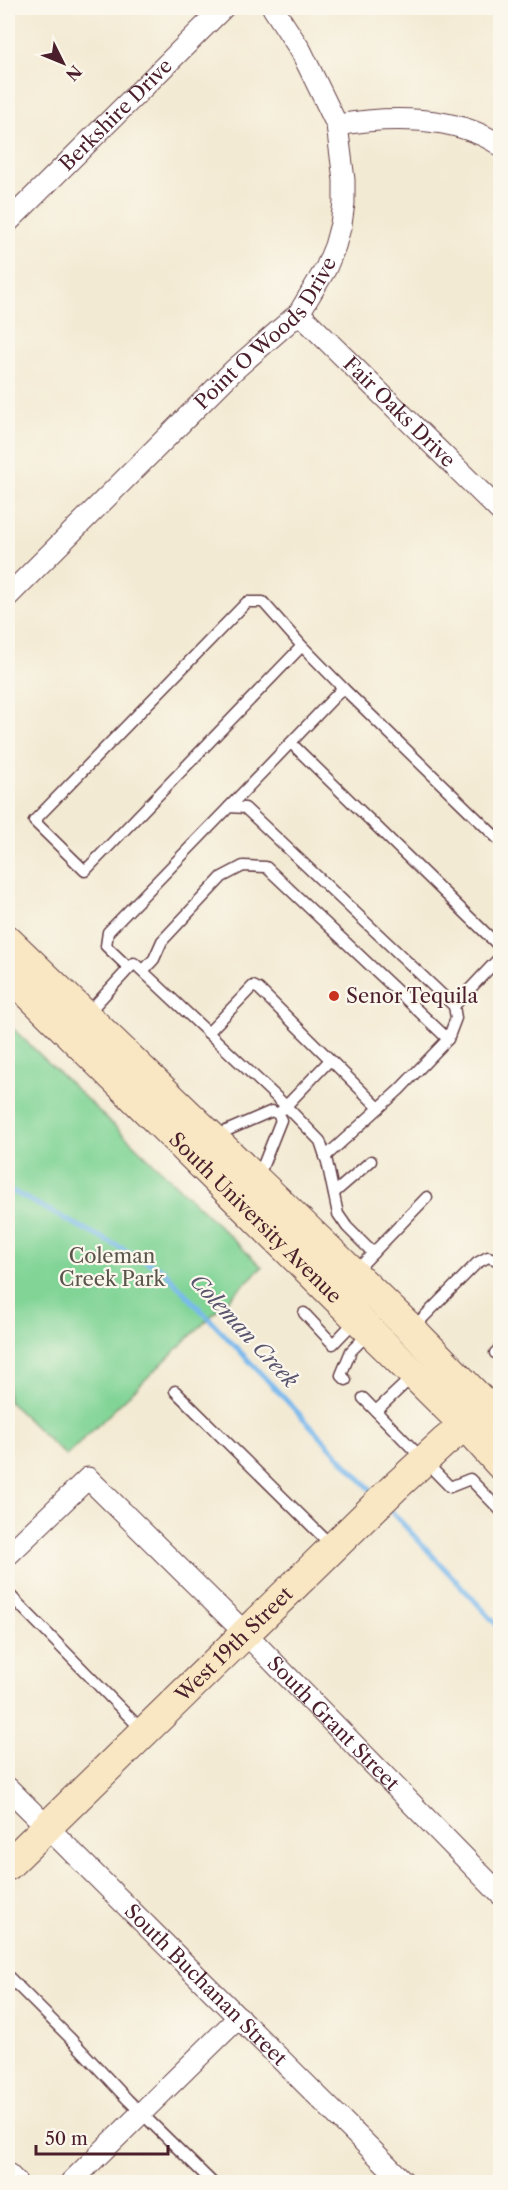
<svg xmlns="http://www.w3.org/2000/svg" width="508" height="2190" font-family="'Libre Caslon Text',serif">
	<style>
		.park { fill: #81d496; stroke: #667a60; stroke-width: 1.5 }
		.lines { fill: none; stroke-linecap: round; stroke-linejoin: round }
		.stream { stroke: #79b9ed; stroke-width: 5 }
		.lane-casing { stroke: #633d44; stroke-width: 13 }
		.street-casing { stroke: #633d44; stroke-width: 23 }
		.secondary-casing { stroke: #633d44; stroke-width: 32 }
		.lane { stroke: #fff; stroke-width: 10 }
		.street { stroke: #fff; stroke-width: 21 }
		.secondary { stroke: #f9e7c3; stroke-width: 30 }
		.poi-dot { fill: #c8321e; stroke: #fbf7ec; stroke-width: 2 }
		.labels { text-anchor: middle; stroke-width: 4.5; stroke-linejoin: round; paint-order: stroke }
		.street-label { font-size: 20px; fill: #4a1f2b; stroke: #fbf7ec }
		.poi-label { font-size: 20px; fill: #4a1f2b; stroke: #fbf7ec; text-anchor: start }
		.park-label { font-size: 20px; fill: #5a554b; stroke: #fbf7ec }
		.water-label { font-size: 21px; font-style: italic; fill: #5a556f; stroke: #fbf7ec }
	</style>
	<rect width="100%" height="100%" fill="#fbf7ec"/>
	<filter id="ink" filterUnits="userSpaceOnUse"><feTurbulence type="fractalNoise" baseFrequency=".0167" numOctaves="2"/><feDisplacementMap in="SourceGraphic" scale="12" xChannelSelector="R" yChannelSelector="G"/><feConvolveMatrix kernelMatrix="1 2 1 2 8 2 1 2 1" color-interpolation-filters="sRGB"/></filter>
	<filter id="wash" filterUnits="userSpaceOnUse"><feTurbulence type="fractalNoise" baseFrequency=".008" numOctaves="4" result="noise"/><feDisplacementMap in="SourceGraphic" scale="24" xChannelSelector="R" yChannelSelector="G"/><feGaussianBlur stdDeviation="1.35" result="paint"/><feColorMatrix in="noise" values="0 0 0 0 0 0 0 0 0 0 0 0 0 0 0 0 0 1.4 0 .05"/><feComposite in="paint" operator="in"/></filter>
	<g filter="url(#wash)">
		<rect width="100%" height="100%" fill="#f3ead3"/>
		<polygon class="park" points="8,1024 262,1267 66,1456 8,1401"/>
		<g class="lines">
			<g class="stream">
				<polyline points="8,1189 163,1270 372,1491"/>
				<polyline points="390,1510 500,1628"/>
			</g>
		</g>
	</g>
	<g filter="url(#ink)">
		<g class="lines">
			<defs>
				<g id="lane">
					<polyline points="302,646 263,602 247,602 34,821 85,871 302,646 343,688"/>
					<polyline points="291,743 500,947"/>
					<polyline points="229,807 343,688 500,841"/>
					<polyline points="129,968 106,946 108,932 229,807 245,808 454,1006 456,1018 448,1039 399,1090 325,1157"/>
					<polyline points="143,971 154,959 162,941 222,877 243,866 266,867 448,1039"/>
					<polyline points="454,1006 500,957"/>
					<polyline points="86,1015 134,963 286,1106 278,1114"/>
					<polyline points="208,1033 253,986 259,989 379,1108"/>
					<polyline points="330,1060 286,1106 320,1141 327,1162 338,1214 347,1227 373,1253 354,1273"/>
					<polyline points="217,1138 226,1131 272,1111 278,1114 281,1120 258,1178"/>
					<polyline points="334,1193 371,1161"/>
					<polyline points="373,1253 427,1197"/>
					<polyline points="304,1313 333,1344 357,1319"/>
					<polyline points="412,1329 477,1263 488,1257 500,1261"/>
					<polyline points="495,1353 500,1348"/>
					<polyline points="346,1380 341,1375 351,1351 370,1332"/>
					<polyline points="175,1391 333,1547"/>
					<polyline points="363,1398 450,1487 470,1479 500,1510"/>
					<polyline points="376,1411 413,1376"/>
					<polyline points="8,1593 142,1730"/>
					<polyline points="8,1976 69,2037 128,2100 212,2182"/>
				</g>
				<g id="street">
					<path d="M337,125C389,116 455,115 500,145"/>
					<path id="s1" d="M8,222L223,8"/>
					<path id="s2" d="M299,313L500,511"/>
					<path id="s3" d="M8,596L234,370L299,313L326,268L335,246L341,224L344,203V180L337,125L301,51L273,8"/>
					<path id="s4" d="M8,1555L88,1478L246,1634L500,1894"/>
					<path id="s5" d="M8,1788L404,2182"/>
					<polyline points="8,2174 16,2182"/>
					<polyline points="71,2182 239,2017"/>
				</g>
				<g id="secondary">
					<polyline points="8,941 412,1330 500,1420"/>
					<path id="s6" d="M8,973L464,1424L500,1464"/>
					<path id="s7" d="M8,1865L394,1488L444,1442L480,1413"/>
				</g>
			</defs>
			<use href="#lane" class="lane-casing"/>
			<use href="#street" class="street-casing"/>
			<use href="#secondary" class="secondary-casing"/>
			<use href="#lane" class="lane"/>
			<use href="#street" class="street"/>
			<use href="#secondary" class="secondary"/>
		</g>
	</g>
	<circle class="poi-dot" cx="334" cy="996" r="6"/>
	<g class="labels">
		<g class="street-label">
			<text dy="7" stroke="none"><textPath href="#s1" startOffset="152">Berkshire Drive</textPath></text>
			<text dy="7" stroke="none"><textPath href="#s3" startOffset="369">Point O Woods Drive</textPath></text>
			<text dy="7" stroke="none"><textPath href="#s2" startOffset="141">Fair Oaks Drive</textPath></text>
			<text dy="7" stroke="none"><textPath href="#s6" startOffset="348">South University Avenue</textPath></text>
			<text dy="7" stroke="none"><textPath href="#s7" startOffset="316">West 19th Street</textPath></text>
			<text dy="7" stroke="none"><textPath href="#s4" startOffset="458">South Grant Street</textPath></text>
			<text dy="7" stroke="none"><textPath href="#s5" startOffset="279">South Buchanan Street</textPath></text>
		</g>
		<g class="poi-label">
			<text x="346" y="1003">Senor Tequila</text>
		</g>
		<g class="park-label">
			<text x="112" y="1263">Coleman<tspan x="112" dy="23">Creek Park</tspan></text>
		</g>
		<g class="water-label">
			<text transform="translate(244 1331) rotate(47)" y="7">Coleman Creek</text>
		</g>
	</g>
	<rect width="508" height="2190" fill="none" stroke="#fbf7ec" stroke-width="30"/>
	<g transform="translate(63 63) rotate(133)" stroke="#fbf7ec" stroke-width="4.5" paint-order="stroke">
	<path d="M0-4.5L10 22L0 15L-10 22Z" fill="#4a1f2b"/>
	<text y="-9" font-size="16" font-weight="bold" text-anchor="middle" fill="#4a1f2b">N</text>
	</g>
	<path d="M36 2145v9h132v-9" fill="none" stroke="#4a1f2b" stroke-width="3"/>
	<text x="45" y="2145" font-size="18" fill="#4a1f2b" stroke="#fbf7ec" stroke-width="4.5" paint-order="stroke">50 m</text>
</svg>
